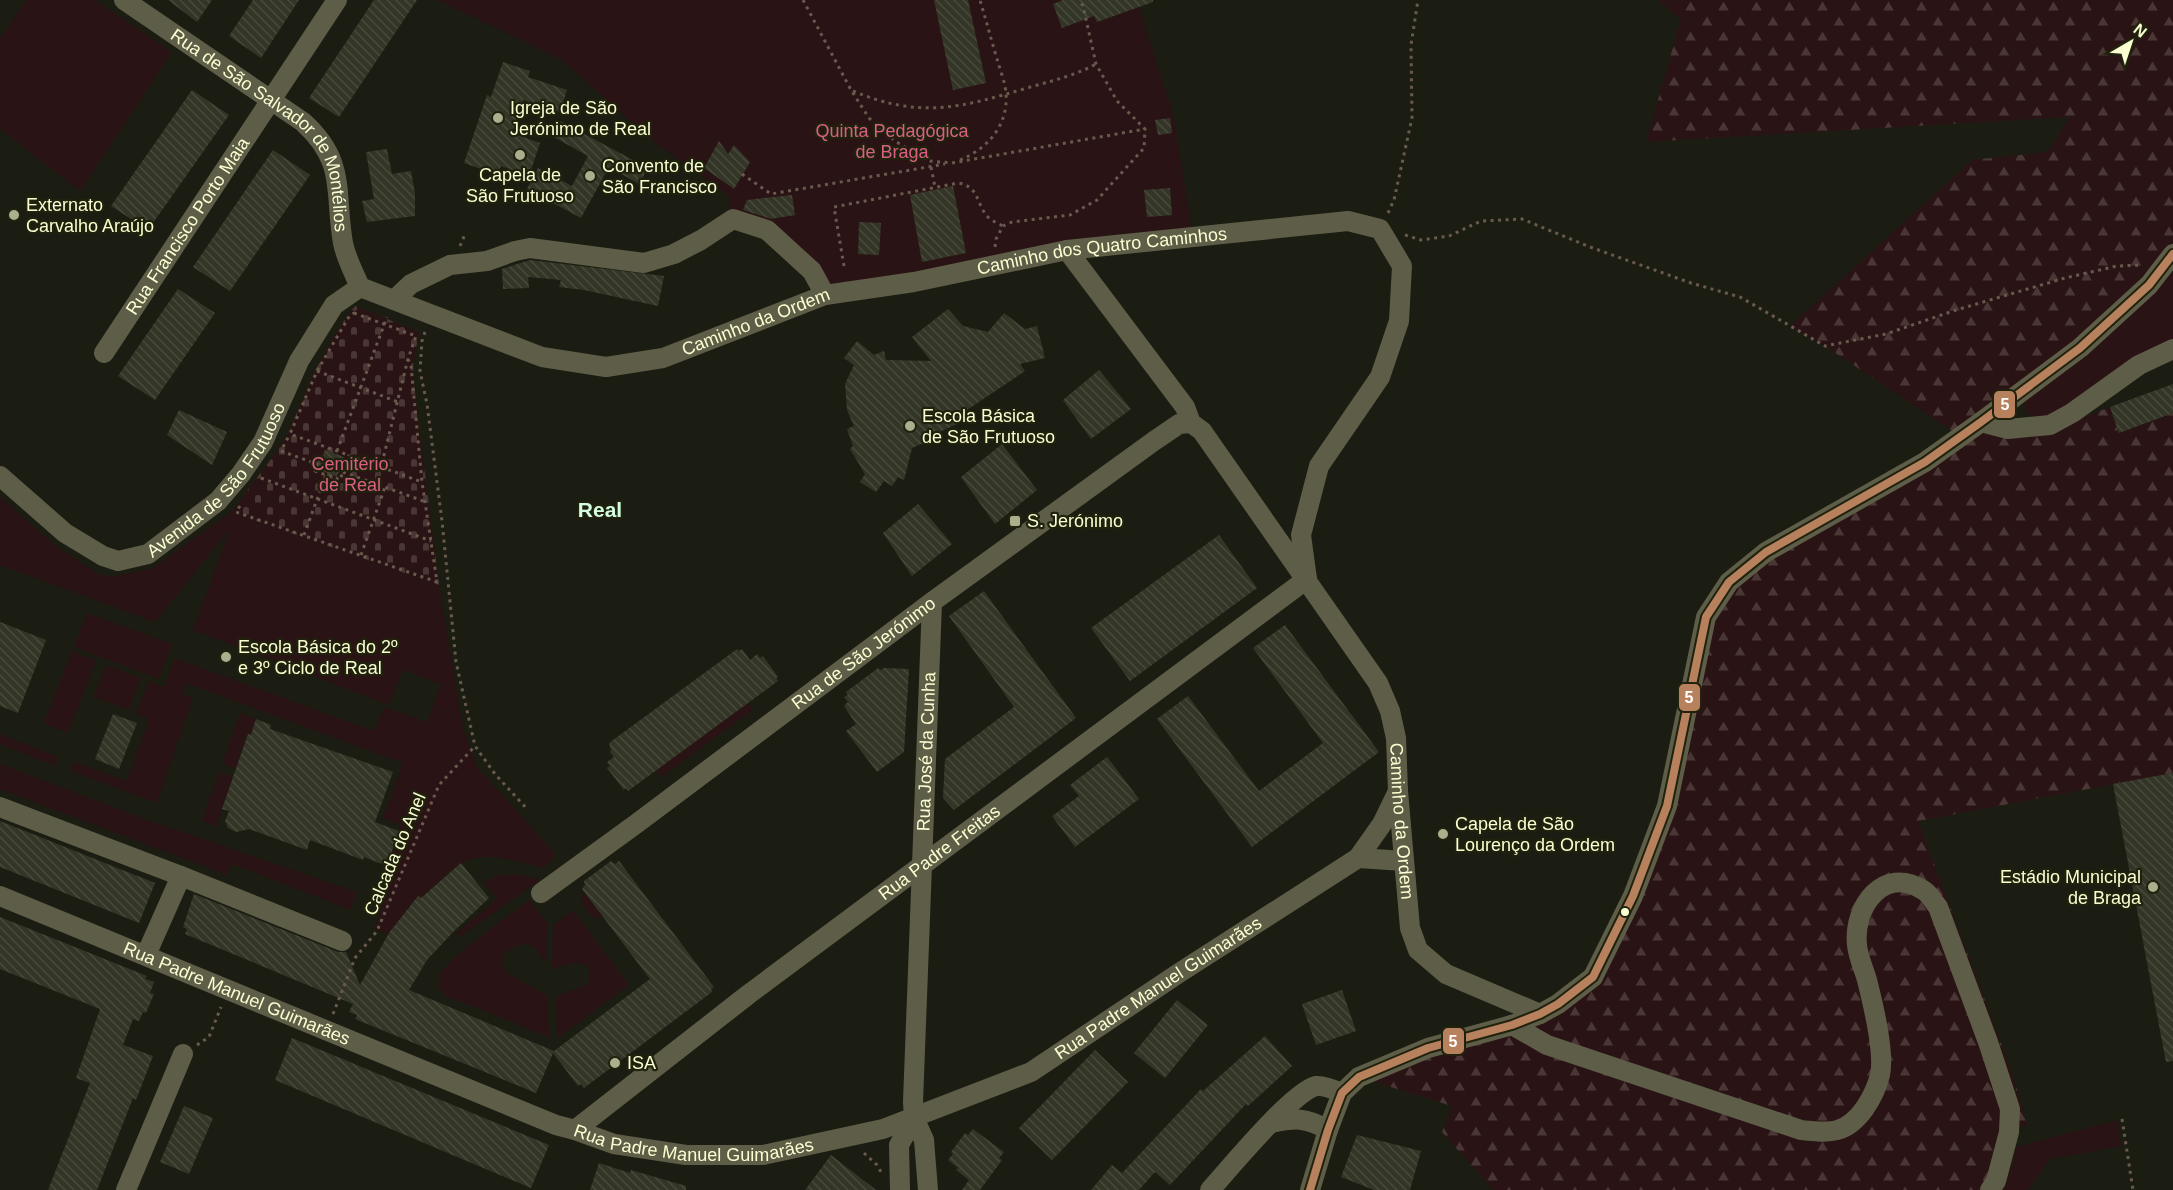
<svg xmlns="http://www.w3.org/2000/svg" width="2173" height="1190" font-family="Arial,sans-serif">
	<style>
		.green { fill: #2a1314 }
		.forest { fill: url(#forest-firs) }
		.cemetery { fill: url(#cemetery-stones) }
		.building { fill: url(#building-back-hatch) }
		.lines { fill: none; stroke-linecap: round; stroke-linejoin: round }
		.path { stroke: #695a4e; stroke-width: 3; stroke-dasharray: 3 4.5; stroke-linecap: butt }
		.minor { stroke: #5e5e48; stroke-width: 20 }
		.bus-1-casing { stroke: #20220e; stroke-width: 12 }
		.bus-1 { stroke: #b6815c; stroke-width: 8 }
		.poi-dot { fill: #acaf8e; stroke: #20220e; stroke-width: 2 }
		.bus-dot { fill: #fafed1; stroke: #20220e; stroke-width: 2 }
		.labels { text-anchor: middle; stroke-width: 4.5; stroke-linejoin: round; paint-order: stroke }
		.poi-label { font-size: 18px; fill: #fafed1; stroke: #20220e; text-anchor: start }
		.park-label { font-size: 18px; fill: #db5f84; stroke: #20220e }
		.street-label { font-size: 18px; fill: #fafed1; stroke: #20220e }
		.quarter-label { font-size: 21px; font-weight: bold; fill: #d3fee1; stroke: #20220e }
		.line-badge { stroke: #20220e; stroke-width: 2 }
		.badge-label { font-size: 16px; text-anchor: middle; font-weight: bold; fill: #fff }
	</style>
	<defs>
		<pattern id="forest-firs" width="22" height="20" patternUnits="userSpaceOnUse" patternTransform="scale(1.5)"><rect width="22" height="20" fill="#2a1314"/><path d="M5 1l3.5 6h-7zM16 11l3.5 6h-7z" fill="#4a3635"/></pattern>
		<pattern id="cemetery-stones" width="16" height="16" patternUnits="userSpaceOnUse" patternTransform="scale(1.5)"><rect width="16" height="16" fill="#2a1314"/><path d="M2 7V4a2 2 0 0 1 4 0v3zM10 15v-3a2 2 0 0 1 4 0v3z" fill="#4a3635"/></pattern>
		<pattern id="building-back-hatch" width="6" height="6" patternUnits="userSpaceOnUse" patternTransform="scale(1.5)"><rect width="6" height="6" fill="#333627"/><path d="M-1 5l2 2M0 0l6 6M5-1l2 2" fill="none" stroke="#474a3b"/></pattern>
	</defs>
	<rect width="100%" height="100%" fill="#1c1d12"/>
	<g class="green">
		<polygon points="26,0 95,0 172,52 80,191 0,129 0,38"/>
		<polygon points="438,0 1137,0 1174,118 1193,237 825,295 812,271 730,214 729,196 654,142 562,60"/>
		<polygon points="2173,273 2173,349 2048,418 2036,418 2027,414 2024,405 2025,399 2120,326 2158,285"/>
		<path d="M0,497L56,546L96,573L110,577L153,568L231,512L439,585L463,728L477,767L556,855L543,868C518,862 484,849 460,864C446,873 433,887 421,898L418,896L388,934L374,929L395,869L387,866L401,825L383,818L403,763L186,683L183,694L193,698L157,803L71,771L74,762L127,781L149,719L136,713L149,681L164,687L174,658L374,731L384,707L427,722L441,684L403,670L389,705L193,630L230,529L155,622L0,565Z"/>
		<polygon points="87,613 172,644 159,679 74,647"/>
		<polygon points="72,651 96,661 68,733 44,723"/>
		<polygon points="106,665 141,678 129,710 94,697"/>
		<polygon points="748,702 753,710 661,777 656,770"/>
		<polygon points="240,713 256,719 251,735 247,734 236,769 222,764"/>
		<polygon points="0,734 58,757 55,766 0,744"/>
		<polygon points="0,764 150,821 357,892 351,910 232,864 227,875 0,789"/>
		<polygon points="219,772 233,777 216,827 202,821"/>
		<polygon points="498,875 521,875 540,880 460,937 456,933 497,899 484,882"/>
		<path d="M585,893L602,916L597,919C590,917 583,906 581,898Z"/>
		<path d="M529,900L547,923L546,964C532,942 527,937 504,954L502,966L509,974L548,996L549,1037L444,995C440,989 437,984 439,977C443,961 513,913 529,900Z"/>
		<path d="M573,910L629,985L557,1039L556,997L588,984L590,977L589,968C577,959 565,965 552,970L553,925Z"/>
		<polygon points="2118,1120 2121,1146 2050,1159 2028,1190 2002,1190 2013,1163 2016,1147"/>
	</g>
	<polygon class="forest" points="1657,0 2173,0 2173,254 1982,421 2075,421 2110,407 2119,433 2173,413 2173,773 1918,821 2013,1075 2027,1125 2009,1132 1990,1190 1493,1190 1442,1132 1452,1106 1359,1077 1512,1025 1593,977 1633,896 1696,662 1729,582 1960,436 1825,346 1790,326 1972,160 2047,152 2070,117 1646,142 1681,19"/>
	<polygon class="cemetery" points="355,306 419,332 413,365 414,384 439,585 231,512 278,450 288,433 316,369 338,329"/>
	<g class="building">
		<polygon points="168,0 212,0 197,22"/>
		<polygon points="253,0 299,0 261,58 229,36"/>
		<polygon points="374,0 417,0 339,117 309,98"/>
		<polygon points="934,0 968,0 986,83 953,90"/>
		<polygon points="1063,0 1153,0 1153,2 1097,22 1094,16 1062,28 1053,4"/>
		<polygon points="503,62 530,71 528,77 567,90 560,112 523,100 512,133 540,143 529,176 501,166 498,175 464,163 487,95 491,97"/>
		<polygon points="192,90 229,115 148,230 111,206"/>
		<polygon points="1170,118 1172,133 1158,135 1155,120"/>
		<polygon points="560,121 648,168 639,184 609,167 581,218 527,189 538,168 572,186 588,156 552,136"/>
		<polygon points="719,141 728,154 734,145 750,162 734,189 704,168"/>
		<polygon points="387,149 392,174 411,171 415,193 415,216 367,222 362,201 374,199 366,152"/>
		<polygon points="273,150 310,175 230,291 193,267"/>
		<polygon points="953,186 966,253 922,262 910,195"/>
		<polygon points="1170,188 1172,215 1147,217 1144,190"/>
		<polygon points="792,195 795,215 771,219 743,210 747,200"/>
		<polygon points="859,222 881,223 879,255 858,254"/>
		<polygon points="530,260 664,276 658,306 584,290 559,287 561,280 528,277 529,288 503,289 502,269"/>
		<polygon points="178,289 215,313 155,400 118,376"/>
		<polygon points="948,309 963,326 988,332 1004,313 1025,329 1037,326 1045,358 1020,364 1025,371 958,416 961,422 929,437 930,440 912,448 904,480 898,477 892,486 884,481 876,492 860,482 865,474 850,449 853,446 847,429 854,426 847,410 845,384 854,365 844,358 857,341 874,355 884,351 886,360 931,361 912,337"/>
		<polygon points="1099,370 1131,409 1091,439 1063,400"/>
		<polygon points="2173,384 2173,413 2119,433 2110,407"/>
		<polygon points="179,410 227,432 212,465 167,435"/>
		<polygon points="1002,444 1037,490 995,524 961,477"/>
		<polygon points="325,450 344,457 337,477 317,469"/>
		<polygon points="918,504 952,544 912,576 883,533"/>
		<polygon points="1219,535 1257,588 1130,681 1091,628"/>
		<polygon points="984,591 1076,718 954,810 943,798 945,759 1014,707 949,616"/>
		<polygon points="0,622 46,640 18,713 0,706"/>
		<polygon points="1285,625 1379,752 1252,847 1157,719 1188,696 1259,791 1323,743 1253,648"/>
		<polygon points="737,649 739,651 742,649 750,660 757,654 760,658 763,656 778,677 776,678 778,681 628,791 626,788 624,790 607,768 610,766 607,762 614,757 610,752 611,750 609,743"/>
		<polygon points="878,668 881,670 884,668 909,669 904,752 877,772 846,731 856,724 844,706 848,702 844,697 848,695 846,692"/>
		<polygon points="113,714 137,723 119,769 95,759"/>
		<polygon points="256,719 271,725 270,729 393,772 375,822 399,831 387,866 364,857 363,860 310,840 307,850 249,829 236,832 228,828 225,821 229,811 222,809 248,734 251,735"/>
		<polygon points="1107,757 1139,799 1075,847 1052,816 1079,796 1070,785"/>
		<polygon points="2173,773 2173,1061 2166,1062 2113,784"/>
		<polygon points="0,821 155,883 139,923 0,867"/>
		<polygon points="611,861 615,864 619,861 714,987 711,989 712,992 584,1088 581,1084 578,1086 553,1053 536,1093 355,1019 357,1015 349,1012 353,1004 185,934 187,929 183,927 194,894 338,952 346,952 360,985 389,933 418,896 421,898 461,863 489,898 453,932 427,960 409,990 554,1051 650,979 582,889 585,885 584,881"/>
		<polygon points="0,917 147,976 145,979 154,982 150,993 154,994 146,1013 143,1012 139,1021 133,1019 123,1045 153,1056 136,1100 133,1098 97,1190 48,1190 90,1083 76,1078 100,1009 0,969"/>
		<polygon points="1342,990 1356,1031 1316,1045 1302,1004"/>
		<polygon points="1177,1000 1208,1025 1165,1078 1134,1053"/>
		<polygon points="1265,1036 1292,1066 1248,1106 1246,1104 1170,1185 1155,1172 1139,1190 1091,1190 1112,1165 1122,1173 1201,1089 1203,1091"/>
		<polygon points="292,1038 549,1145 531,1188 275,1080"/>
		<polygon points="1095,1050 1128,1082 1052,1160 1019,1128"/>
		<polygon points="184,1106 213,1118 189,1174 160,1162"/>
		<polygon points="973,1129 1004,1152 999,1158 1002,1160 980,1190 962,1190 969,1180 956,1170 958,1168 948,1160 953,1154 951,1152 965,1133 968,1135"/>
		<polygon points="1357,1135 1421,1151 1410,1190 1374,1190 1341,1177"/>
		<polygon points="831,1155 876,1190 805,1190"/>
		<polygon points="599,1163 630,1173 631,1170 686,1186 686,1190 590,1190"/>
	</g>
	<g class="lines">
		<g class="path">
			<polyline points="803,0 851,90 869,118 895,141 919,156 930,161 952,163 1145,129 1117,101 1096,64 1083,6 1079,0"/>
			<path d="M853,91C920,119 960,108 1027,88C1051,81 1074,76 1096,64"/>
			<path d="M960,160C987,149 1008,126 1006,95C1006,84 1000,70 997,59C991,39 986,20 980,0"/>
			<polyline points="931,167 935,187"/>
			<polyline points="742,174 771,194 945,164"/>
			<polyline points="1388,213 1394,200 1412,118 1411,45 1418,0"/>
			<polyline points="1405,235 1421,240 1449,236 1481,221 1522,219 1590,247 1691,283 1740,297 1825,346 1886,334 1956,310 2065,278 2117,266 2142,265"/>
			<polyline points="460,246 465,234"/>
			<polyline points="995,247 996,239 1003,226 1012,222 1070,215 1097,200 1144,148 1145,129"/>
			<path d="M844,266L834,207L958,183C978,186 976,201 986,215C990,220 997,223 1003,226"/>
			<polygon points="354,313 416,336 408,359 381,467 290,434 317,371 350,315"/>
			<polyline points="425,332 422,341 420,371 427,404 442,521 456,662 475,746 495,774 528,810"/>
			<polyline points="317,371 398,402"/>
			<polyline points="283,447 290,434"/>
			<polyline points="281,451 317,464 315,471 340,480 349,455"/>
			<polyline points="337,451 387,317"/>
			<polyline points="381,467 422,482"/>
			<polyline points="343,472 426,502"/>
			<polyline points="261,478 431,541"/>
			<polyline points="240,506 236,512 437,582 422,482 411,366 408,359"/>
			<polyline points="304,535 326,475"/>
			<polyline points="361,555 385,487"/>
			<polyline points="333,1014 355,958 377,931 439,785 475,746"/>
			<polyline points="197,1045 209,1037 221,1007"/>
			<polyline points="2122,1119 2133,1190"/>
			<polyline points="864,1153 877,1165 881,1172"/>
		</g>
		<g class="minor">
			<path id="s1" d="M124,0L303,122C347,162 334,191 343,243C346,258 354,273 360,287"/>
			<path id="s2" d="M1067,250L1185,407L1191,423L1202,431L1378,683L1390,711L1396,738L1398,791L1410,928L1418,950L1446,974L1540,1014"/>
			<path id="s3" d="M360,287L542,357L606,367L663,358L825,295L914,282L1067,250L1348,221L1380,229L1402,266L1399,321L1380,377L1319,466L1301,535L1307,579"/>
			<polyline points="394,300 411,284 450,265 487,261 515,251 530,248 644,263 674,254 701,240 733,219 767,230 812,271 825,295"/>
			<path id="s4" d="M104,353L337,0"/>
			<polyline points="1981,422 2008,429 2050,425 2072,413 2139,365 2173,349"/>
			<path id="s5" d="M0,476L65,533L103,556L118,561L148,554L218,501L241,474L263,442L299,361L334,305L360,287"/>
			<polyline points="0,807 181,876"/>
			<polyline points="1358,858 1382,824 1398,791"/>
			<path id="s6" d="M541,893L636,824L932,602L1154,441L1179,424L1191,423"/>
			<path id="s7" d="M0,896L556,1125L575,1130L614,1144L686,1155H763L883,1129L1031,1072L1179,973L1358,858L1404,861"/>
			<polyline points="146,955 181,876 342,941"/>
			<path d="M1512,1025L1547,1045L1801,1130C1830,1133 1846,1135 1865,1108C1871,1099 1877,1087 1880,1075C1885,1052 1873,1004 1867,980C1864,969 1858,957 1857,945C1853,907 1883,865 1923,890C1929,893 1933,901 1938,907L1988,1042L2010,1109L2009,1132L1996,1181L1990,1190"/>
			<path d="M1271,1123C1295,1118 1306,1117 1328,1130"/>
			<path id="s8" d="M575,1130L749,994L1307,579"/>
			<polyline points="126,1190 183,1054"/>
			<polyline points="900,1190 899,1145 914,1118"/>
			<path id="s9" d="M928,1190L924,1140L914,1118L913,1102L932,602"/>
			<path d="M1210,1190C1230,1168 1292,1092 1316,1086C1323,1085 1335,1090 1342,1093"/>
			<polyline points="1310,1190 1328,1130 1342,1093 1359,1077 1428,1048 1512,1025 1540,1014 1558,1004 1593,977 1633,896 1667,806 1706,617 1729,582 1766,552 1925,462 1981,422 2080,348 2149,285 2173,254"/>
		</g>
		<defs>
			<polyline id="bus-1" points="1310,1190 1328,1130 1342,1093 1359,1077 1428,1048 1512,1025 1540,1014 1558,1004 1593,977 1633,896 1667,806 1706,617 1729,582 1766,552 1925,462 1981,422 2080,348 2149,285 2173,254"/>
		</defs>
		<use href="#bus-1" class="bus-1-casing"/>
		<use href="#bus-1" class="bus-1"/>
	</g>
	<g class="poi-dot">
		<circle cx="498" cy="118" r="6"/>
		<circle cx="520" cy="155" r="6"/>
		<circle cx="590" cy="176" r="6"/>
		<circle cx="14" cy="215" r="6"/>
		<circle cx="910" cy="426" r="6"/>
		<rect x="1009" y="515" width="12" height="12" rx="3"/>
		<circle cx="226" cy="657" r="6"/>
		<circle cx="1443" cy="834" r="6"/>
		<circle cx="2153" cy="887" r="6"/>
		<circle cx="615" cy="1063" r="6"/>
	</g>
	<circle class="bus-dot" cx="1625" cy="912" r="5"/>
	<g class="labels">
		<g class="poi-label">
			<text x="510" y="114">Igreja de São<tspan x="510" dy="21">Jerónimo de Real</tspan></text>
			<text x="602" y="172">Convento de<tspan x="602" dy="21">São Francisco</tspan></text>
			<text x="520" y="181" text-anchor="middle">Capela de<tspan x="520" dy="21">São Frutuoso</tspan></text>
			<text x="26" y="211">Externato<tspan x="26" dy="21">Carvalho Araújo</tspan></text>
			<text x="922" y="422">Escola Básica<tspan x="922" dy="21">de São Frutuoso</tspan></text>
			<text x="1027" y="527">S. Jerónimo</text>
			<text x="238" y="653">Escola Básica do 2º<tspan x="238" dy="21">e 3º Ciclo de Real</tspan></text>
			<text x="1455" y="830">Capela de São<tspan x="1455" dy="21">Lourenço da Ordem</tspan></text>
			<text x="2141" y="883" text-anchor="end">Estádio Municipal<tspan x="2141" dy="21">de Braga</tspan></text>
			<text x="627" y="1069">ISA</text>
		</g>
		<g class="park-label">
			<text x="892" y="137">Quinta Pedagógica<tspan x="892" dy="21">de Braga</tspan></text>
			<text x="350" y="470">Cemitério<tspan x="350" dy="21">de Real</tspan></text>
		</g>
		<g class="street-label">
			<text dy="6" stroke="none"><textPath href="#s1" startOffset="198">Rua de São Salvador de Montélios</textPath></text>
			<text dy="6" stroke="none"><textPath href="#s4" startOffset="152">Rua Francisco Porto Maia</textPath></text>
			<text dy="6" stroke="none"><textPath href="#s3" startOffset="772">Caminho dos Quatro Caminhos</textPath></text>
			<text dy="6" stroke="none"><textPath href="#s3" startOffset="417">Caminho da Ordem</textPath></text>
			<text dy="6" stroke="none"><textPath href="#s5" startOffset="280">Avenida de São Frutuoso</textPath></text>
			<text dy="6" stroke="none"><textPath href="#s6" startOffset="402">Rua de São Jerónimo</textPath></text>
			<text dy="6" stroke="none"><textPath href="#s9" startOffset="441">Rua José da Cunha</textPath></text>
			<text dy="6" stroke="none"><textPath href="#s2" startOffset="676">Caminho da Ordem</textPath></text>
			<text dy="6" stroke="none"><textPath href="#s8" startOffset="458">Rua Padre Freitas</textPath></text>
			<text transform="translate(395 854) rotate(-67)" y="6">Calcada do Anel</text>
			<text dy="6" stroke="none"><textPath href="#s7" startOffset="1246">Rua Padre Manuel Guimarães</textPath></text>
			<text dy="6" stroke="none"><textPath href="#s7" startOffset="256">Rua Padre Manuel Guimarães</textPath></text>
			<text dy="6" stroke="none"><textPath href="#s7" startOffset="742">Rua Padre Manuel Guimarães</textPath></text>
		</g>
		<g class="quarter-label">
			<text x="600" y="517">Real</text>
		</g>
	</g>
	<g class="line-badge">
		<rect x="1993" y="390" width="23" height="29" rx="6" fill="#b6815c"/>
		<rect x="1678" y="683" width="23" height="29" rx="6" fill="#b6815c"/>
		<rect x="1442" y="1027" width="23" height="28" rx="6" fill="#b6815c"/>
	</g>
	<g class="badge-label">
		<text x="2005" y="410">5</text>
		<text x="1689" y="703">5</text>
		<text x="1453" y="1047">5</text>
	</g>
	<g transform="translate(2131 42) rotate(39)" stroke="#20220e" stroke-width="4.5" paint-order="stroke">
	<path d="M0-4.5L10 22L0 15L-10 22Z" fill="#fafed1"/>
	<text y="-9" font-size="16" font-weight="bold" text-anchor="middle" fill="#fafed1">N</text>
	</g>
</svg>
